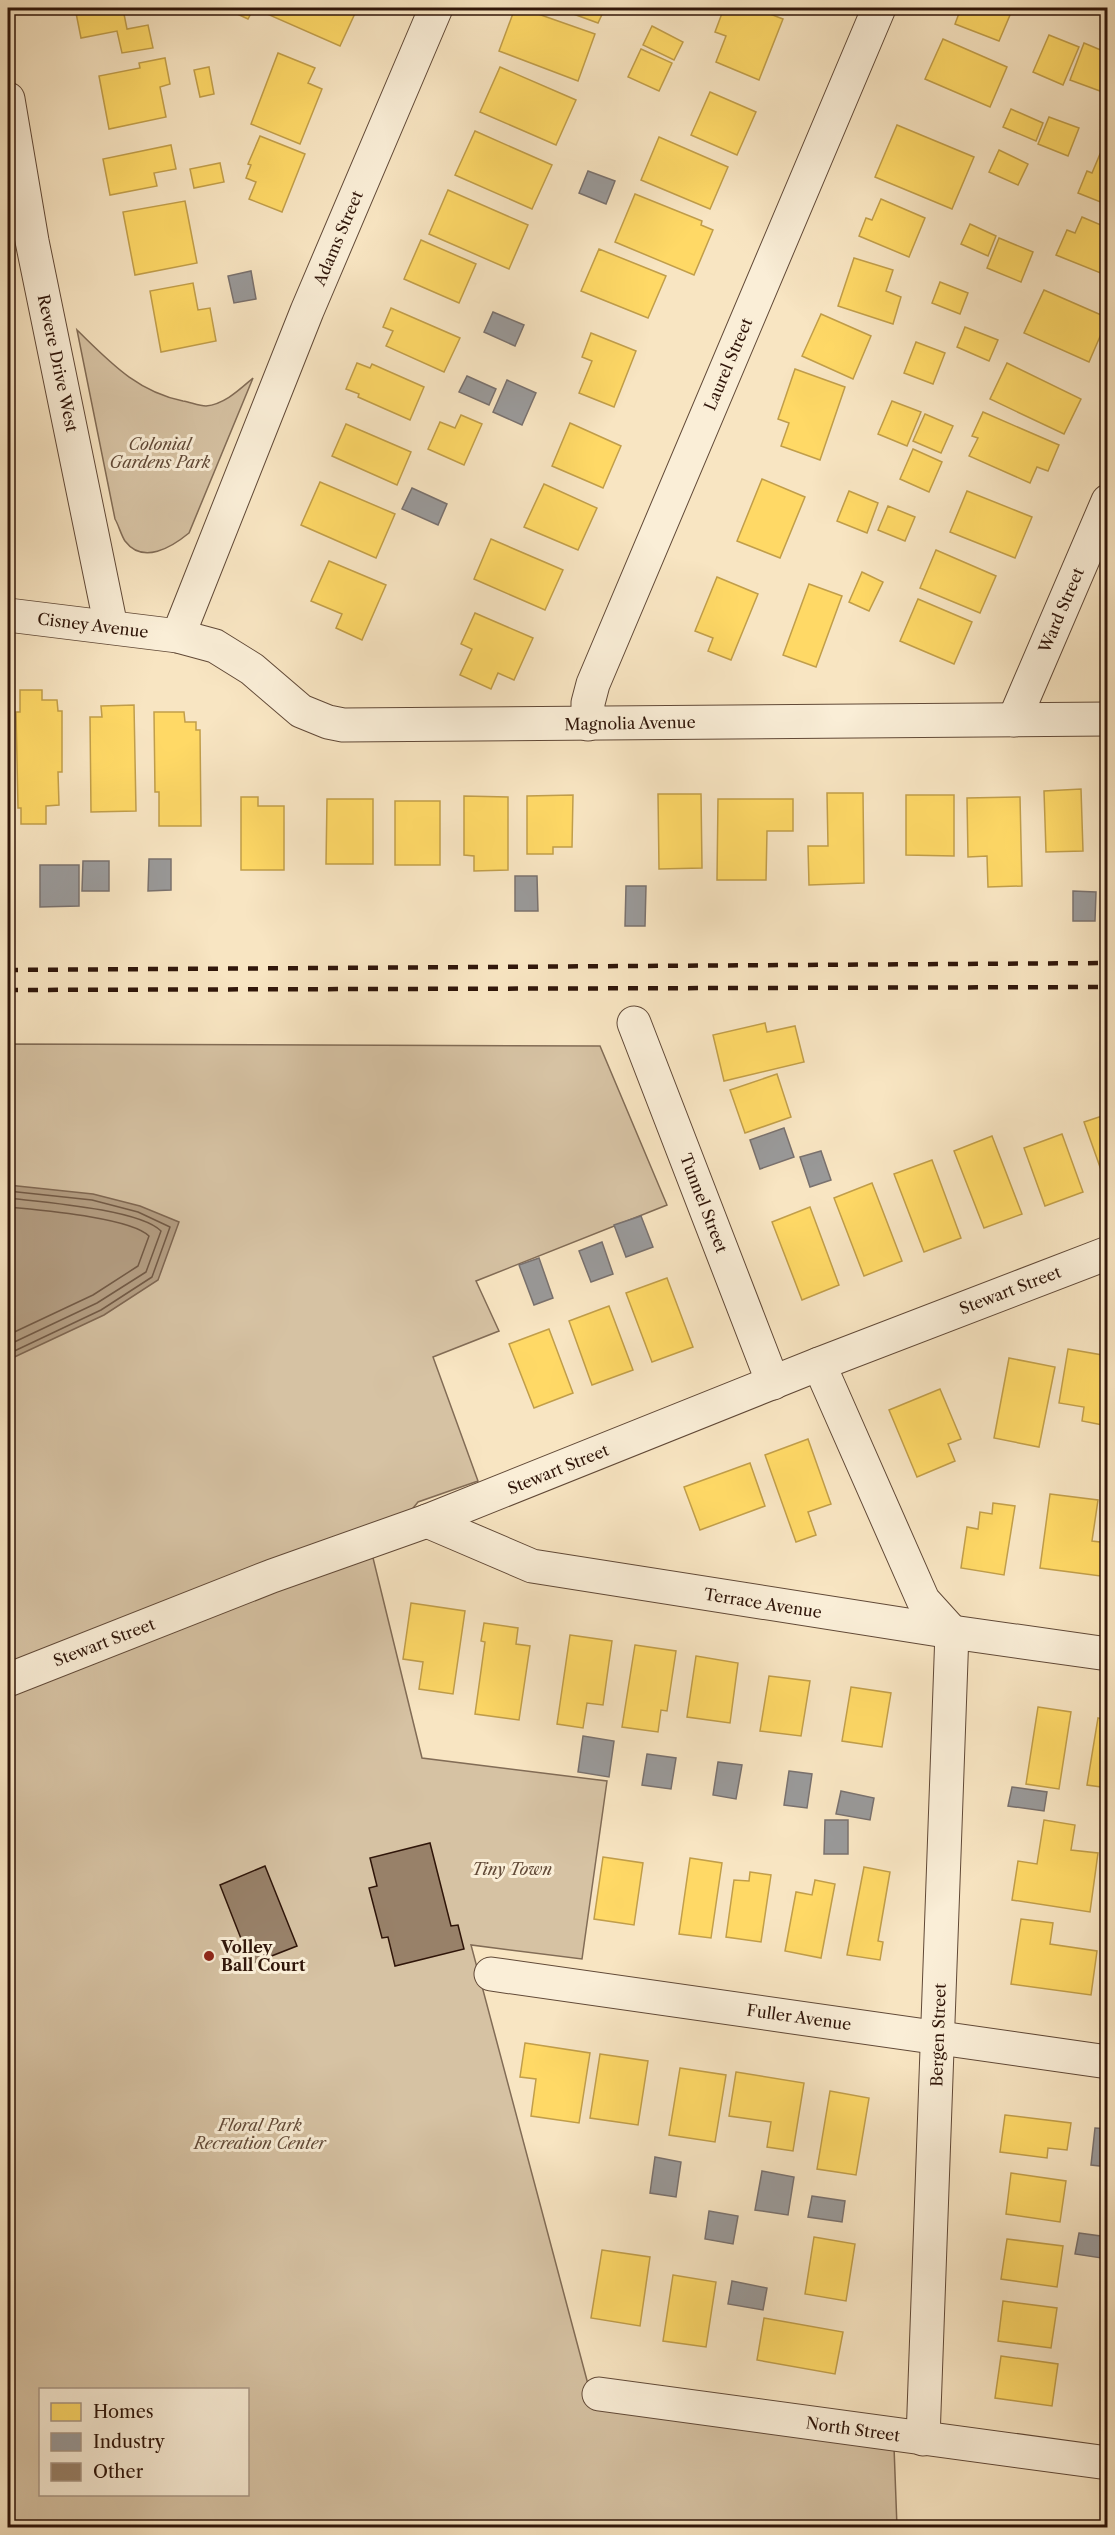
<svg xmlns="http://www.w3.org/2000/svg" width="1115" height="2535" font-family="'Libre Caslon Text',serif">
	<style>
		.green { fill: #d6c2a3; stroke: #826c56; stroke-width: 1.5; fill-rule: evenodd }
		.water { fill: #b49e83; stroke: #7f6752; stroke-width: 1.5 }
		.homes { fill: #ffd966; stroke: #c19e4a; stroke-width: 1.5 }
		.industry { fill: #999; stroke: #79716e; stroke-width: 1.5 }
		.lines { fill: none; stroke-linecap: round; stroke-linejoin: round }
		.shore { stroke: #725a46; stroke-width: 1.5 }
		.building { fill: #988169; stroke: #2f1509; stroke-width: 1.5 }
		.minor-casing { stroke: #614937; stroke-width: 35 }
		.minor { stroke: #faeed7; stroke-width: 33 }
		.rail { stroke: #2f1509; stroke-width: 4.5; stroke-dasharray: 10 10; stroke-linecap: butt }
		.poi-dot { fill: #8f2418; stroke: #faeed7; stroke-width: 2 }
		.labels { text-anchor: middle; stroke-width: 6; stroke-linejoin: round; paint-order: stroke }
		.street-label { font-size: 16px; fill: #2f1509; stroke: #faeed7 }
		.park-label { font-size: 16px; font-style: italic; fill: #614937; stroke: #faeed7 }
		.poi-label { font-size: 16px; font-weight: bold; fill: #2f1509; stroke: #faeed7; text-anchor: start }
	</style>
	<rect width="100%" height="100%" fill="#f8e5c2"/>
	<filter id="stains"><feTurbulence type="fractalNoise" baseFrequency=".00333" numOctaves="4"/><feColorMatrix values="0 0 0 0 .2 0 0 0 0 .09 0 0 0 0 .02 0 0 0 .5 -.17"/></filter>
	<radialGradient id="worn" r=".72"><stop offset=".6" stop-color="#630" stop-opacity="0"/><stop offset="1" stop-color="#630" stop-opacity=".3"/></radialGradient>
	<g class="green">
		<path d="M77,330C110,362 136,391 183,401C190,402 199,406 206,406C225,404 240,389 253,378L189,533C172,547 143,565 125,541C121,535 119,526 115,519Z"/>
		<path d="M8,1044L600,1046L667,1205L476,1281L499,1331L433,1357L478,1481L418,1502L373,1558L422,1758L607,1781L582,1959L471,1945L593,2403L894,2447L897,2527H8ZM40,2390H248V2494H40Z"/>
	</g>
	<polygon class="water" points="8,1185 93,1194 140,1206 179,1222 158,1280 104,1315 8,1360"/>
	<g class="homes">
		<polygon points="75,8 112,8 113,12 123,9 127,29 148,25 153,48 122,53 117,31 81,38"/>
		<polygon points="224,8 254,8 248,19"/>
		<polygon points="270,8 353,8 357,9 340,46 267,14"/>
		<polygon points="515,8 521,8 595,34 578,81 499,51"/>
		<polygon points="557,8 605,8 598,23"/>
		<polygon points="724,8 754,8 783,19 759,80 716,62 726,36 715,32"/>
		<polygon points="961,8 1013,8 999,41 955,24"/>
		<polygon points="652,26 683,42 674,60 643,45"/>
		<polygon points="1049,35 1079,47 1063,85 1033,72"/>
		<polygon points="943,39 1007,67 990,107 925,79"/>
		<polygon points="1084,43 1108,53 1108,71 1100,91 1070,80"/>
		<polygon points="641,49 672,63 659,91 628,77"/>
		<polygon points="278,53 315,68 308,83 322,89 300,144 251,124"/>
		<polygon points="165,58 170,84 160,87 166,117 109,129 99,76 140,68 139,63"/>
		<polygon points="209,67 214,94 200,97 194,70"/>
		<polygon points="500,67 576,100 556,145 480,112"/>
		<polygon points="710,92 756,112 737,155 691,135"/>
		<polygon points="1011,109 1043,123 1036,141 1003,127"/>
		<polygon points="1049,117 1079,128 1068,156 1038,144"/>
		<polygon points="897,125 974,157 952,209 875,177"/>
		<polygon points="475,131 552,165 532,209 455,175"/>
		<polygon points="260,136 305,154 282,212 249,199 256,182 246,178 251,165 248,164"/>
		<polygon points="659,137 728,167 710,209 641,180"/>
		<polygon points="171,145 176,169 154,173 157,186 110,195 103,159"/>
		<polygon points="999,150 1028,164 1018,185 989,172"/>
		<polygon points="1100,154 1108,157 1108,205 1078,193 1087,171 1092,173"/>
		<polygon points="220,163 224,182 194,188 190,169"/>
		<polygon points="448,190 528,225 509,269 429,234"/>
		<polygon points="635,194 702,221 701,225 713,230 694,275 615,242"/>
		<polygon points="881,199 925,218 909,257 859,236 866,218 872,220"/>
		<polygon points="185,201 197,263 135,275 123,212"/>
		<polygon points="1082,217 1108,228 1108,276 1056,255 1067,230 1075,233"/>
		<polygon points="970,224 996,236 988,256 961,244"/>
		<polygon points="999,238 1033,252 1021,282 987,268"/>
		<polygon points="421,240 476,264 459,303 404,279"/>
		<polygon points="599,249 666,276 648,318 581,291"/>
		<polygon points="854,258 893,270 886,291 901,297 893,324 838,306"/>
		<polygon points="940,282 968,293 960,314 932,303"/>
		<polygon points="193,283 198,310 210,308 216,341 161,352 150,291"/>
		<polygon points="1044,290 1108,318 1089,362 1024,333"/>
		<polygon points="391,308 460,338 444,372 386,346 393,331 383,327"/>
		<polygon points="821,314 871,336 853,379 802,356"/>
		<polygon points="965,327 998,340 989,361 957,347"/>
		<polygon points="591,333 636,351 614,407 579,393 592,361 582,357"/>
		<polygon points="916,342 945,353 933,384 904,373"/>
		<polygon points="357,363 370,368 372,364 424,387 410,420 358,397 359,394 346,389"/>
		<polygon points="1007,363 1081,399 1064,434 990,399"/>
		<polygon points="795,369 845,387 820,460 781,446 789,423 778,419"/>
		<polygon points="892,401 921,412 907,446 878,434"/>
		<polygon points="983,412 1059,445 1048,471 1037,467 1030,483 969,456 978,438 972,436"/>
		<polygon points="925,414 953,426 941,453 913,441"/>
		<polygon points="461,415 482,424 464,465 428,449 440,422 455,428"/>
		<polygon points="570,423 621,446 603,488 552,466"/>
		<polygon points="346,424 411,452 397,485 332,456"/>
		<polygon points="913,449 942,462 929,492 900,479"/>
		<polygon points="762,479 805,497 780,558 737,541"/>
		<polygon points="320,482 395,514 376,558 301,525"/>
		<polygon points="544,484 597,508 578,550 524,527"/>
		<polygon points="849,491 878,503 867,533 837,521"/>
		<polygon points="967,491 1032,517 1015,558 950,532"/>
		<polygon points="888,506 915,517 905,541 878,530"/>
		<polygon points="491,539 563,570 545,610 474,579"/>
		<polygon points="936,550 996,576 980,613 920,588"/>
		<polygon points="329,561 386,585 362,640 336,628 342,614 311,601"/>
		<polygon points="862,572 883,582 869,611 849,602"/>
		<polygon points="717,577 758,594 731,660 708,651 713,638 695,631"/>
		<polygon points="809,584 842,596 816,667 783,655"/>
		<polygon points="918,599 972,622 954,664 900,641"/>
		<polygon points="475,613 533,638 514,680 498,673 491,689 460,675 472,649 461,644"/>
		<polygon points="20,690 42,690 42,700 57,700 58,711 62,711 62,772 58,772 59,805 46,806 46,824 21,824 21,808 18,808 16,712 20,712"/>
		<polygon points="134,705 136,811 91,812 90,717 102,717 101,706"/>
		<polygon points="154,712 184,712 185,722 196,722 196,730 200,730 201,826 159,826 159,792 155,792"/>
		<polygon points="1081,789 1083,851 1046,852 1044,791"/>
		<polygon points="827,793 863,793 864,883 809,885 808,846 828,846"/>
		<polygon points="658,794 701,794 702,868 659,869"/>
		<polygon points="573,795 572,847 553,847 553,854 527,854 527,796"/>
		<polygon points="906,795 954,795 954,856 906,855"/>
		<polygon points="464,796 508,797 508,870 474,871 474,856 464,855"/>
		<polygon points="241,797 258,797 258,806 284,806 284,870 241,870"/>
		<polygon points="1020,797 1022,886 988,887 987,856 968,857 967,798"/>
		<polygon points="327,799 373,799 373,864 326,864"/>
		<polygon points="718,799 793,799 793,831 767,831 766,880 717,880"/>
		<rect x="395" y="801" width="45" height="64"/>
		<polygon points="765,1023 767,1032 795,1026 804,1062 724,1081 713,1035"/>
		<polygon points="777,1074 791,1117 745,1133 730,1090"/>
		<polygon points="1108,1114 1108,1180 1105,1181 1084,1122"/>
		<polygon points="1062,1134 1083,1192 1045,1206 1024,1148"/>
		<polygon points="992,1136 1022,1214 984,1228 954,1151"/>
		<polygon points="932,1160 961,1238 924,1252 894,1174"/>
		<polygon points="872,1183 902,1261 864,1276 834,1198"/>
		<polygon points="810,1207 839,1285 802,1300 772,1222"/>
		<polygon points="667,1278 693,1347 652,1362 626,1293"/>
		<polygon points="609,1306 633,1370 592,1385 569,1321"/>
		<polygon points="549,1329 573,1393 534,1408 509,1344"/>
		<polygon points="1068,1349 1108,1356 1108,1426 1082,1421 1084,1407 1059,1403"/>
		<polygon points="1009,1358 1055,1367 1039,1447 994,1438"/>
		<polygon points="940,1389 961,1439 948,1444 955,1461 917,1477 889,1410"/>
		<polygon points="808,1439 831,1504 808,1512 816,1535 796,1542 765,1455"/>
		<polygon points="750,1463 765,1506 700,1530 684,1487"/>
		<polygon points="1050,1494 1098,1500 1092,1541 1108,1543 1108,1577 1040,1568"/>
		<polygon points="993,1503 1015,1506 1004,1575 961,1568 967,1527 978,1529 980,1512 992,1514"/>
		<polygon points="411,1603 465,1611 453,1694 419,1689 423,1662 403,1659"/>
		<polygon points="484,1623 518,1628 516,1644 530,1646 519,1720 475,1714 485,1642 481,1641"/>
		<polygon points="570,1635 612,1641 603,1705 587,1703 583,1728 557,1724"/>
		<polygon points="635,1645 676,1651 667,1711 661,1710 658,1732 622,1727"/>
		<polygon points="696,1656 738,1663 730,1723 687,1717"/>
		<polygon points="769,1676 810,1681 801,1736 760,1731"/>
		<polygon points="851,1687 891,1693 882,1747 842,1741"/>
		<polygon points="1038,1707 1071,1712 1059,1789 1026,1784"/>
		<polygon points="1098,1718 1108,1720 1108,1788 1087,1785"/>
		<polygon points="1044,1820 1075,1825 1071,1850 1098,1853 1090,1912 1012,1900 1018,1861 1037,1864"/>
		<polygon points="603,1857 643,1863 634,1925 594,1919"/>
		<polygon points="690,1858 722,1863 711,1938 679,1934"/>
		<polygon points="864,1867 890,1872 878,1941 883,1942 880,1960 847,1955"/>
		<polygon points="750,1872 771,1875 761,1942 726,1937 734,1880 749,1881"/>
		<polygon points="815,1880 835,1884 821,1958 785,1951 796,1892 812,1895"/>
		<polygon points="1021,1919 1053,1923 1050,1944 1097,1951 1091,1995 1011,1984"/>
		<polygon points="525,2043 590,2053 579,2123 531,2116 536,2079 520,2077"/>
		<polygon points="600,2054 648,2061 638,2125 590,2118"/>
		<polygon points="680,2068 726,2075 715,2142 669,2135"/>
		<polygon points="736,2072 804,2083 793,2151 767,2147 771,2122 729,2116"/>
		<polygon points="830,2091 869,2098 856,2175 817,2169"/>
		<polygon points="1005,2115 1071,2123 1067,2150 1048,2148 1047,2158 1000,2152"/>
		<polygon points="1011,2173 1066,2181 1060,2222 1006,2214"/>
		<polygon points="814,2237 855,2244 846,2301 805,2294"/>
		<polygon points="1007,2239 1063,2246 1057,2287 1001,2279"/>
		<polygon points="602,2250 650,2257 640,2326 591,2318"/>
		<polygon points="673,2275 716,2282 706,2347 663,2341"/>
		<polygon points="1003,2301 1057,2308 1051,2348 998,2341"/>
		<polygon points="764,2318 843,2332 835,2374 757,2360"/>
		<polygon points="1001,2356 1058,2364 1052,2406 995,2398"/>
	</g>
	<g class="industry">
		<polygon points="588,171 615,181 606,204 579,193"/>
		<polygon points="251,271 256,299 234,303 228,276"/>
		<polygon points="493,312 524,325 515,346 484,332"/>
		<polygon points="467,376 496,389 489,405 459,392"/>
		<polygon points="507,380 536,393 522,425 493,412"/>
		<polygon points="412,488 447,504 438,525 402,509"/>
		<polygon points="149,859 171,859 171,890 148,891"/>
		<polygon points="83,861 109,861 109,891 82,891"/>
		<polygon points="40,865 79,865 79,906 40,907"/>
		<polygon points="515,876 537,876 538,911 515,911"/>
		<polygon points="626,886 646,886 645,926 625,926"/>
		<polygon points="1073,891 1096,892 1095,921 1073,921"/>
		<polygon points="784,1128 794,1157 760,1169 750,1140"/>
		<polygon points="821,1151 831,1180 810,1187 800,1157"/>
		<polygon points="641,1216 653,1247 626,1257 614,1225"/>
		<polygon points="602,1242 613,1274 591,1282 579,1251"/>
		<polygon points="539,1258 553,1298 534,1305 519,1265"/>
		<polygon points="583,1736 614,1741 609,1777 578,1772"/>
		<polygon points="647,1754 676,1758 671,1789 642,1785"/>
		<polygon points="718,1762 742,1765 736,1799 713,1795"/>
		<polygon points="789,1771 812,1774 807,1808 784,1805"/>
		<polygon points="1012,1787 1047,1792 1044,1811 1008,1806"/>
		<polygon points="841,1791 874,1798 870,1820 836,1814"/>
		<polygon points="825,1820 848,1820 848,1854 824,1854"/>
		<polygon points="1095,2128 1108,2129 1108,2167 1091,2165"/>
		<polygon points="655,2157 681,2162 676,2197 650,2193"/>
		<polygon points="762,2171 794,2177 788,2215 755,2210"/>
		<polygon points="812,2196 845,2201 842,2222 808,2217"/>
		<polygon points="709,2211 738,2216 733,2244 705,2239"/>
		<polygon points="1079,2233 1108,2237 1108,2259 1075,2254"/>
		<polygon points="732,2281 767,2288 763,2310 728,2304"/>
	</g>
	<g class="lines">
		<g class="shore">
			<polyline points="8,1191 92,1200 138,1212 170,1227 152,1277 101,1310 8,1354"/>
			<path d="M8,1198C41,1202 139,1209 161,1231L146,1272L97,1303L8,1345"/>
			<path d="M8,1207C37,1210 130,1217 149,1236L138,1266L93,1295L8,1335"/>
		</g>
	</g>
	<g class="building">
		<polygon points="430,1843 451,1926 458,1925 464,1949 395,1966 388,1937 382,1938 369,1888 377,1886 370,1858"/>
		<polygon points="265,1866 297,1946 251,1964 220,1885"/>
	</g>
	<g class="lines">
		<defs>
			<g id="minor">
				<polyline points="8,99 32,241 111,627"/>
				<polyline points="8,615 178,636 215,646 252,669 301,711 328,722 343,725 1108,719"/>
				<polyline points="178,636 307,311 436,8"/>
				<polyline points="1014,720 1108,501"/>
				<polyline points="588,724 588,703 593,684 879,8"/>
				<polyline points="634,1023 773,1383"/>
				<polyline points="819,1364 923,1600 952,1632 923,2439"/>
				<polyline points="427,1521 532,1566 952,1632 1108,1654"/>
				<polyline points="8,1680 272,1576 427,1521 819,1364 1108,1253"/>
				<polyline points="491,1974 1108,2062"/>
				<polyline points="599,2394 1108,2463"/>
			</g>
		</defs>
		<use href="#minor" class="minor-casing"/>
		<use href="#minor" class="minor"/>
		<g class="rail">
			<polyline points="8,970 1108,963"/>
			<polyline points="8,990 1108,987"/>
		</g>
	</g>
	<circle class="poi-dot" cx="209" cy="1956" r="6"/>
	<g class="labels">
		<g class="street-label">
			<text transform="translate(338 238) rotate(-67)" y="6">Adams Street</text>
			<text transform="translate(58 363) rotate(78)" y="6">Revere Drive West</text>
			<text transform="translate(728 364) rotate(-67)" y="6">Laurel Street</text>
			<text transform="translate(1061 610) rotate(-67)" y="6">Ward Street</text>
			<text transform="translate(93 625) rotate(7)" y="6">Cisney Avenue</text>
			<text transform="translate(630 723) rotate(-1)" y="6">Magnolia Avenue</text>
			<text transform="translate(704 1203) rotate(69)" y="6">Tunnel Street</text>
			<text transform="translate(1010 1290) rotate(-21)" y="6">Stewart Street</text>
			<text transform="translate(558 1469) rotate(-22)" y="6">Stewart Street</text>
			<text transform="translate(763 1603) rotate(9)" y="6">Terrace Avenue</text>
			<text transform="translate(104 1642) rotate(-21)" y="6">Stewart Street</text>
			<text transform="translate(799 2017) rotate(8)" y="6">Fuller Avenue</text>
			<text transform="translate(938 2035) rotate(-88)" y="6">Bergen Street</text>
			<text transform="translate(853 2429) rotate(8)" y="6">North Street</text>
		</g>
		<g class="park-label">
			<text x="160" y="450">Colonial<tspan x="160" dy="18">Gardens Park</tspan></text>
			<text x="512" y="1875">Tiny Town</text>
			<text x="260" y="2131">Floral Park<tspan x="260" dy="18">Recreation Center</tspan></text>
		</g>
		<g class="poi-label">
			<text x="221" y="1953">Volley<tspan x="221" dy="18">Ball Court</tspan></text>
		</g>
	</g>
	<rect width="1115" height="2535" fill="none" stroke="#f8e5c2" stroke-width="30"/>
	<rect x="9" y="9" width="1097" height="2517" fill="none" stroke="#2f1509" stroke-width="3"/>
	<rect x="15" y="15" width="1085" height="2505" fill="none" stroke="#2f1509" stroke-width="1.5"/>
	<rect x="39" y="2388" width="210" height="108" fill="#faeed7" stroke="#a99785" stroke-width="1.5"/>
	<rect x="51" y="2403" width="30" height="18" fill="#ffd966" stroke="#a99785" stroke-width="1.5"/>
	<text x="93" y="2418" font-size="18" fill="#2f1509">Homes</text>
	<rect x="51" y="2433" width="30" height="18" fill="#999999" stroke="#a99785" stroke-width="1.5"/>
	<text x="93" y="2448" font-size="18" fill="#2f1509">Industry</text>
	<rect x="51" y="2463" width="30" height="18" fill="#988169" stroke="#a99785" stroke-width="1.5"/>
	<text x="93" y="2478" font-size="18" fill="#2f1509">Other</text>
	<rect width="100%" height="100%" filter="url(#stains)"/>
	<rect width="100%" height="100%" fill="url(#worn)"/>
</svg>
